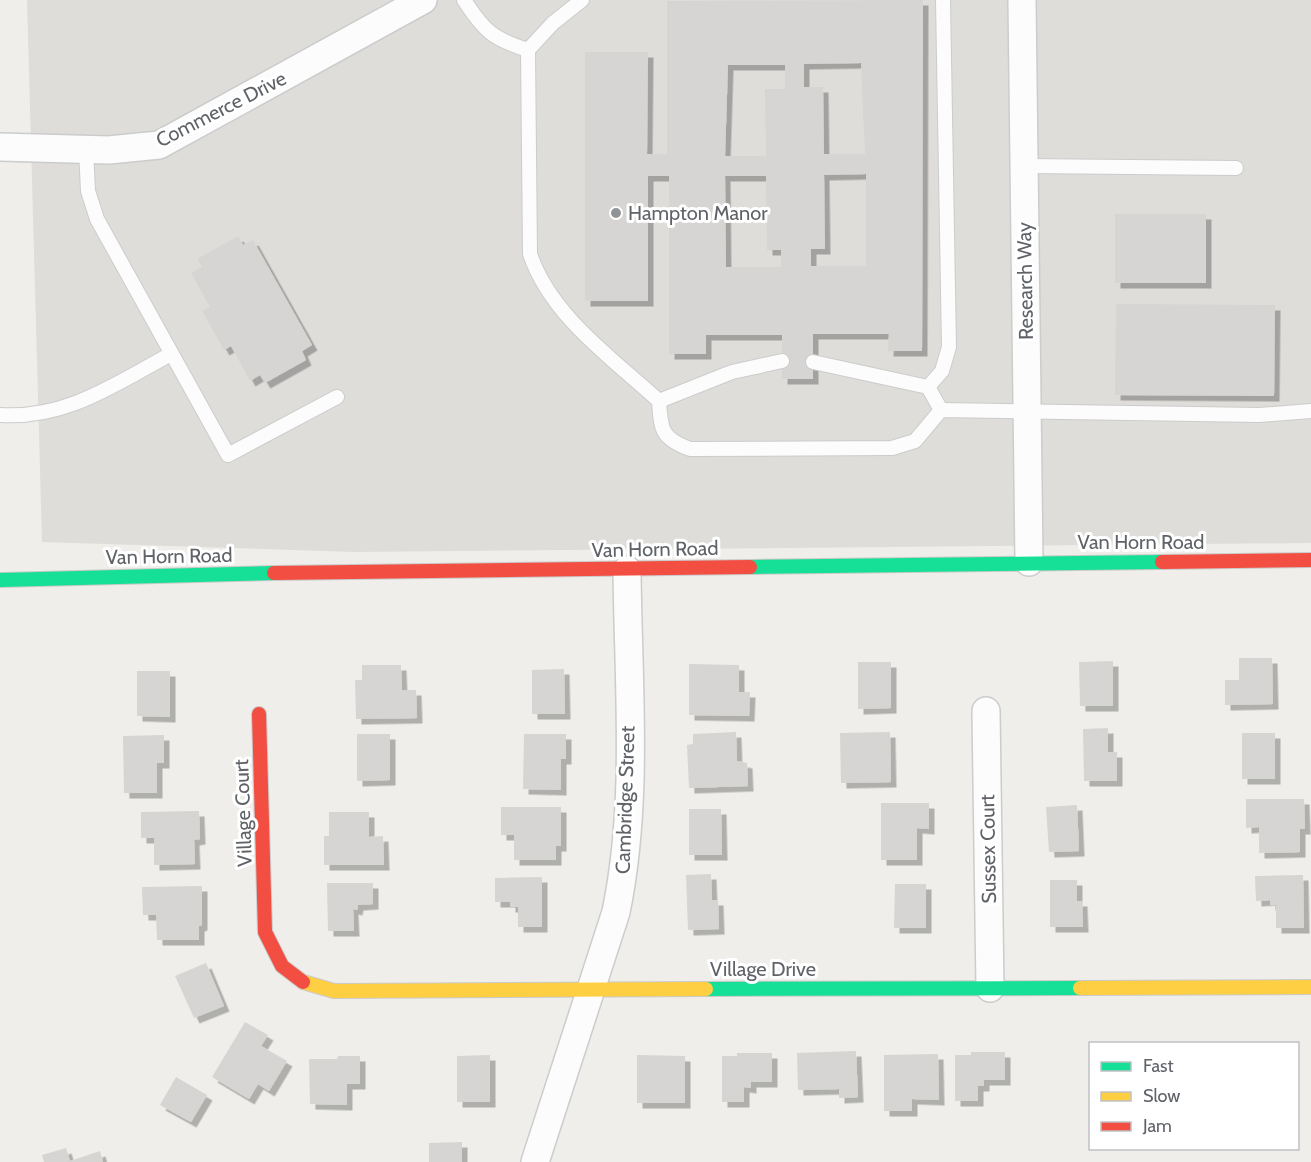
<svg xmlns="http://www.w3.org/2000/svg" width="1311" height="1162" font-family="Cabin,sans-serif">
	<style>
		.industrial { fill: #dfddda }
		.building { fill: #d6d5d3; fill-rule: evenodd; filter: url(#shadow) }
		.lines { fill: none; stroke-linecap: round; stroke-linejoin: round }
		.lane-casing { stroke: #cbcccc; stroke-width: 16 }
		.street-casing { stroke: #cbcccc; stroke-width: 30 }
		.fast-casing { stroke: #cacacb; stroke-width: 16 }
		.slow-casing { stroke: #cacacb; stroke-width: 16 }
		.jam-casing { stroke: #cacacb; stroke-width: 16 }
		.lane { stroke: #fdfcfc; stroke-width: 14 }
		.street { stroke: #fdfcfc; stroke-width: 27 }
		.fast { stroke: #16e098; stroke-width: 14 }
		.slow { stroke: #ffcf43; stroke-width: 14 }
		.jam { stroke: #f24e42; stroke-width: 14 }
		.poi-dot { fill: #919496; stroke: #fff; stroke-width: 2 }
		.labels { text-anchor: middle; stroke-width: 6; stroke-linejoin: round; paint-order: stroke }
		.street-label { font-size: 20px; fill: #5f6368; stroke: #fff }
		.poi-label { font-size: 20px; fill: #5f6368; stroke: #fff; text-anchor: start }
	</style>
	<defs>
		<filter id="shadow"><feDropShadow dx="5.5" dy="5.5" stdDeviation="0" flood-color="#0004"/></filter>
	</defs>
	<rect width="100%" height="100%" fill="#efeeea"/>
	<polygon class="industrial" points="27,0 1311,0 1311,543 354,552 42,542"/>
	<g class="building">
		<path d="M923,0L922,351H888L889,334H813V379H782V335H706V354H669V176H648V301H585V52H648L647,154H667V1ZM861,63L865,154H824L823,87H804V64ZM728,65H785V89H765L766,156H725ZM866,174V266H811V249H825L824,175ZM725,176H766L767,250H781V267H726Z"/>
		<rect x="1115" y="214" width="91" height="69"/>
		<polygon points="238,236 243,245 253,240 312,345 302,351 306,360 265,383 260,375 250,381 231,346 224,350 202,311 210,307 191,273 202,267 197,259"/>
		<polygon points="1116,304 1275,305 1274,396 1115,395"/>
		<polygon points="1239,658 1272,658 1273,704 1225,705 1225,680 1239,680"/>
		<polygon points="1113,661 1113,706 1080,706 1079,662"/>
		<polygon points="858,662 891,662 891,708 858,709"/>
		<polygon points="689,664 739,665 739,692 750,692 749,716 689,715"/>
		<polygon points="362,665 401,665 402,690 416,690 417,718 356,719 355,680 362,680"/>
		<polygon points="564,669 565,714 532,714 532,670"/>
		<polygon points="137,671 170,671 170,717 137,716"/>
		<polygon points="1108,728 1108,752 1117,752 1117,781 1084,781 1083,729"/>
		<polygon points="736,732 737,761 747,763 748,786 689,788 687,745 693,744 693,734"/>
		<polygon points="890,732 891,782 841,783 840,733"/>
		<rect x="1242" y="733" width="33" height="46"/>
		<polygon points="357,734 390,734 390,780 357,781"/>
		<polygon points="524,734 566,734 566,759 561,759 561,790 523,789"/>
		<polygon points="164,735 164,763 157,763 157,793 124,793 123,736"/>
		<polygon points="1246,799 1304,799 1305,829 1300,829 1300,852 1259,853 1259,827 1246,828"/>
		<polygon points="881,803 929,803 929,829 917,828 917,860 881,860"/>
		<polygon points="1077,805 1079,851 1049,852 1046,807"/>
		<polygon points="501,807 561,807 561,846 556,846 556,860 514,860 514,835 501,835"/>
		<polygon points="689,809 721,809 722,855 689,855"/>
		<polygon points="199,811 200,839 194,840 195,864 154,865 154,838 141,838 141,812"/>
		<polygon points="329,812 369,812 369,837 383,836 384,865 324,865 324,836 329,836"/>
		<polygon points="711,874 712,900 718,900 719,929 688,930 686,875"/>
		<polygon points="1303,875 1304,928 1276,928 1276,905 1270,905 1270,900 1256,901 1255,876"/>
		<polygon points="542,877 542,927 518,927 518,907 510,907 510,902 495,902 495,878"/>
		<polygon points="1050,880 1077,880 1077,901 1082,901 1083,927 1050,927"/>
		<polygon points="327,883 373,883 373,904 358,905 357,910 353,909 354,931 328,931"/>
		<polygon points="895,884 926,884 926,928 894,928"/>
		<polygon points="202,886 202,925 199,926 199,940 157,940 156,915 143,915 142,887"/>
		<polygon points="206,963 224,1006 194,1018 175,976"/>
		<polygon points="245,1022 268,1035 261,1046 287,1061 269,1091 258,1084 249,1099 212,1077"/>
		<polygon points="856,1051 858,1097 839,1098 839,1089 798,1090 797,1053"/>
		<polygon points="971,1052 1005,1052 1005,1080 984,1080 984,1086 978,1086 978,1101 955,1101 955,1055 971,1055"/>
		<polygon points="737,1053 772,1053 772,1082 751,1082 751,1088 744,1087 744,1102 722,1102 722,1056 737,1056"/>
		<polygon points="938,1054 939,1100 912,1099 912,1111 884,1111 884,1055"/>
		<polygon points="490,1055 490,1102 457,1102 457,1056"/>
		<polygon points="637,1055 685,1056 685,1103 637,1103"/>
		<polygon points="338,1056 360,1056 360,1084 347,1084 347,1105 310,1104 309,1059 337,1059"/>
		<polygon points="176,1077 207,1095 191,1122 160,1105"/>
		<polygon points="462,1142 462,1162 429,1162 429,1143"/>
		<polygon points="66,1148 70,1161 100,1151 103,1162 44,1162 42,1155"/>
	</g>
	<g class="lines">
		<defs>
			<g id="lane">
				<path d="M464,0C484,31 493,39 528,50L530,254C551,316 612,358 659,401C661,430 661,438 690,449L892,448L915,441L941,410L1259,415L1311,411"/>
				<polyline points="528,50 553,23 582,0"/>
				<polyline points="86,149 88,191 97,219 228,455 337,397"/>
				<polyline points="1024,166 1236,168"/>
				<polyline points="813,362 928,387 941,410"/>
				<polyline points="928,387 942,371 949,347 943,0"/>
				<polyline points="659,401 732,372 782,361"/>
				<path d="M0,415C67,419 115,384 171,354"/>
			</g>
			<g id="street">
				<polyline points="1022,0 1029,562"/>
				<polyline points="0,147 109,150 159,145 423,0"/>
				<polyline points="986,711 990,988"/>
				<path d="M535,1162L616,912C639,801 628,682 627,570"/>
			</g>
			<g id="fast">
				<polyline points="750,567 1162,562"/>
				<polyline points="0,580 274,573"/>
				<polyline points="706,989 1080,988"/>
			</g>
			<g id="slow">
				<polyline points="303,982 334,991 706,989"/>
				<polyline points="1080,988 1311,987"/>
			</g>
			<g id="jam">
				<polyline points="1162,562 1311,560"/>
				<polyline points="274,573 750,567"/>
				<polyline points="259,714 265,932 282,966 303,982"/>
			</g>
		</defs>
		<use href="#lane" class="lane-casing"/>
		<use href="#street" class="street-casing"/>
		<use href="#fast" class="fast-casing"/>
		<use href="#slow" class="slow-casing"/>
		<use href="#jam" class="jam-casing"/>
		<use href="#lane" class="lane"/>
		<use href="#street" class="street"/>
		<use href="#fast" class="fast"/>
		<use href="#slow" class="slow"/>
		<use href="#jam" class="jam"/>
	</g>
	<circle class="poi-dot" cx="616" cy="213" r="6"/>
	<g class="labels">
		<g class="street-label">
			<text transform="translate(221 109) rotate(-27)" y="7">Commerce Drive</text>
			<text transform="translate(1025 281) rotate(-91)" y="7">Research Way</text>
			<text x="1141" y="549">Van Horn Road</text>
			<text transform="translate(655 549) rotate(-1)" y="7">Van Horn Road</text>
			<text transform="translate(169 556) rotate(-1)" y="7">Van Horn Road</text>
			<text transform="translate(625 800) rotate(-88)" y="7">Cambridge Street</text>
			<text transform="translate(243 813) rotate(-92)" y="7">Village Court</text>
			<text transform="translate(988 849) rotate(-91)" y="7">Sussex Court</text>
			<text x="763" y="976">Village Drive</text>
		</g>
		<g class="poi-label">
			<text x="628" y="220">Hampton Manor</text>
		</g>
	</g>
	<rect x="1089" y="1042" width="210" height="108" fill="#ffffff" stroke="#bfc1c3" stroke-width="1.5"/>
	<rect x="1101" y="1062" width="30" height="9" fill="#16e098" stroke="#bfc1c3" stroke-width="1.5"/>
	<text x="1143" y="1072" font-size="18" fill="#5f6368">Fast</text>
	<rect x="1101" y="1092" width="30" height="9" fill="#ffcf43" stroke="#bfc1c3" stroke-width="1.5"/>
	<text x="1143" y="1102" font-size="18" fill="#5f6368">Slow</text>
	<rect x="1101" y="1122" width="30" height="9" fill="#f24e42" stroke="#bfc1c3" stroke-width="1.5"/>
	<text x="1143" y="1132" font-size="18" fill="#5f6368">Jam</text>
</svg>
